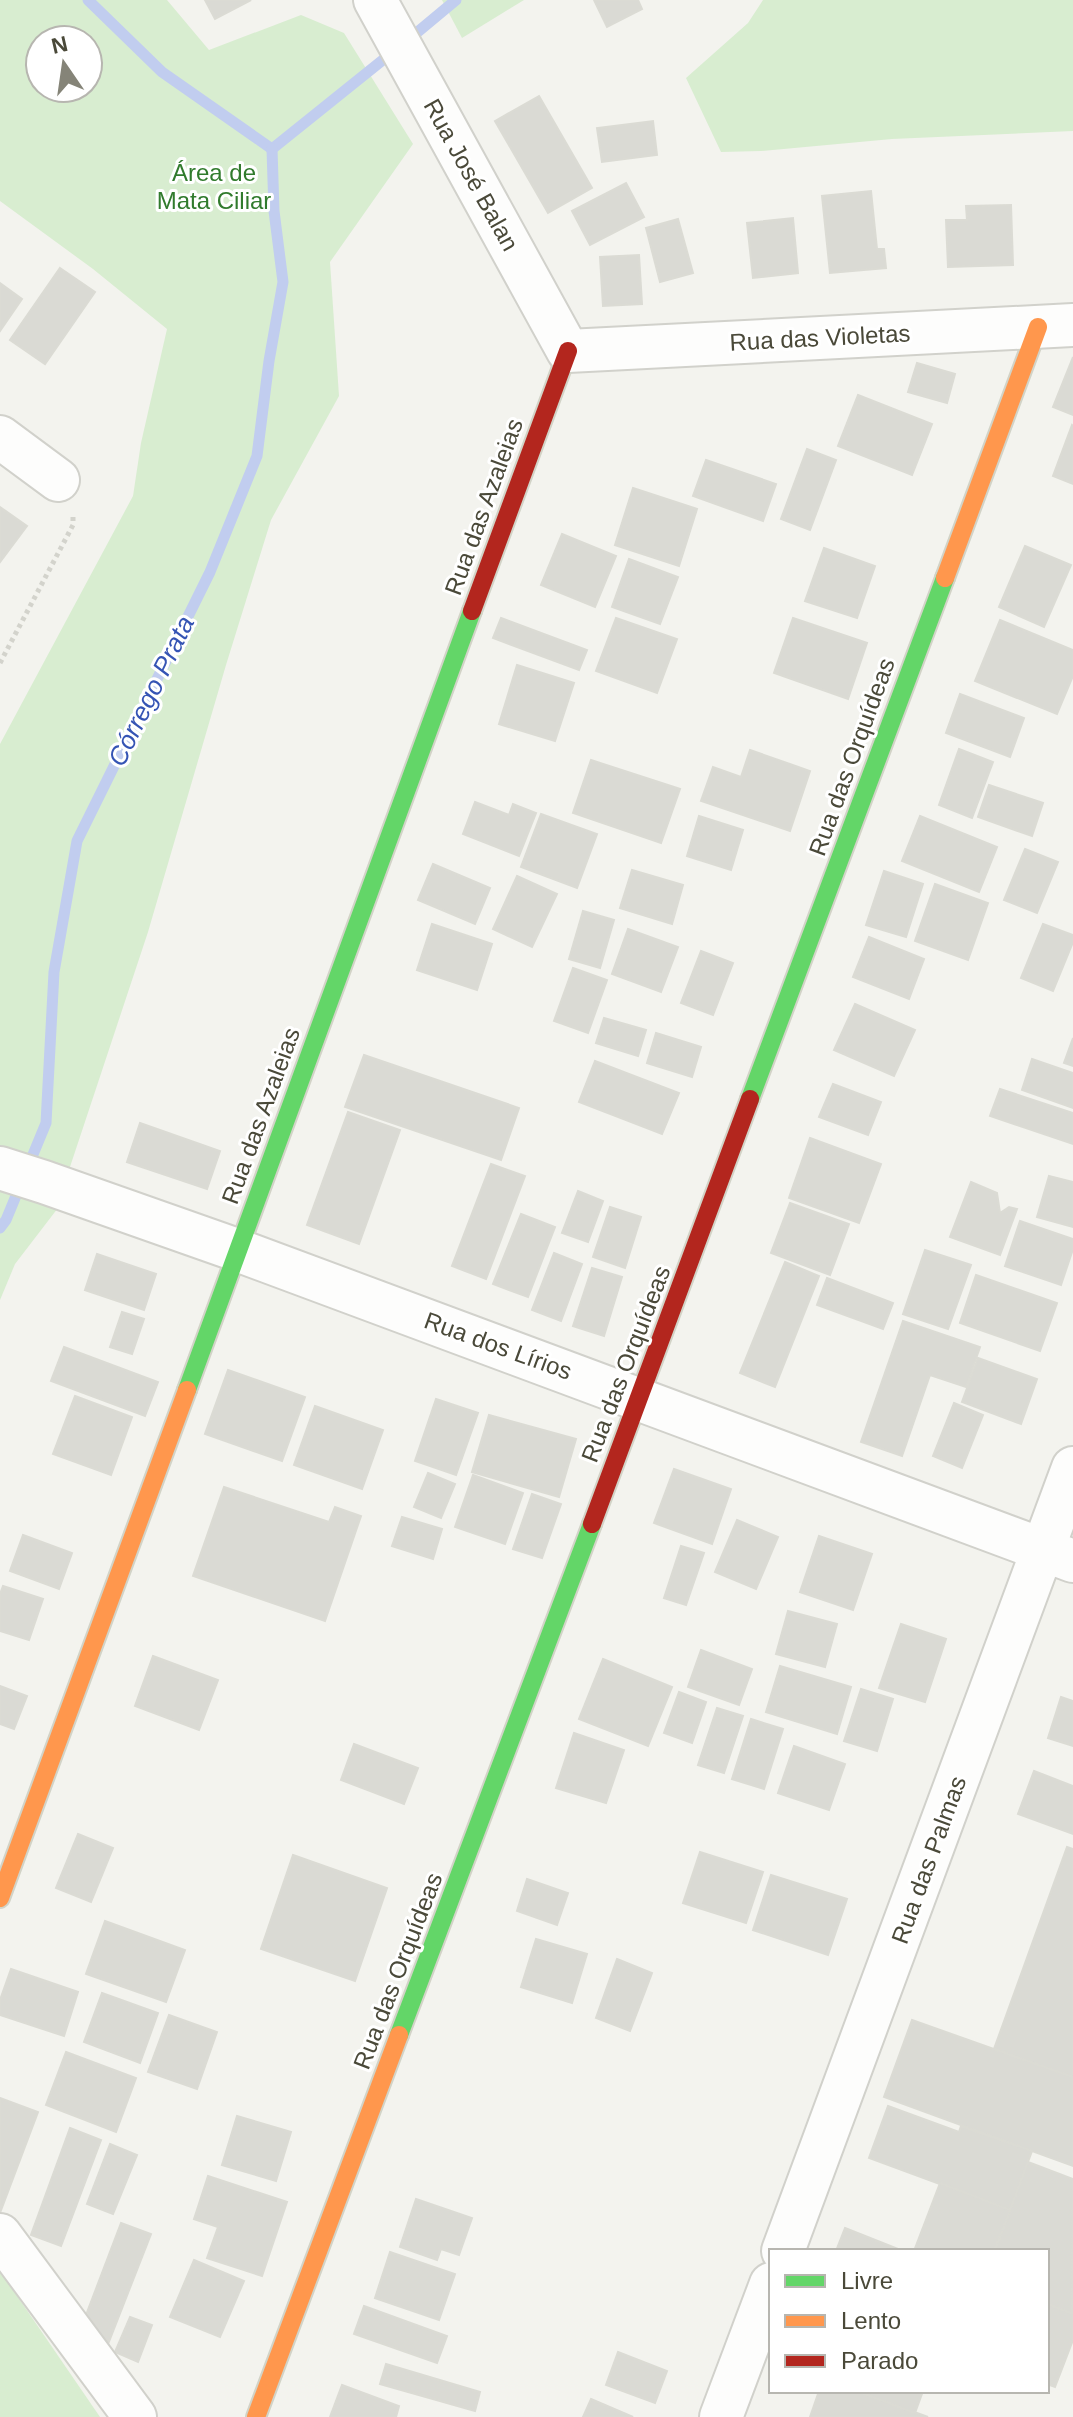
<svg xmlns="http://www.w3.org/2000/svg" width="1073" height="2417" font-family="Helvetica,sans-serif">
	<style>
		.green { fill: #d8edd0; fill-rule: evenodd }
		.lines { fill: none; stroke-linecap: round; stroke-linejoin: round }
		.stream { stroke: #c1cdef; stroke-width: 11 }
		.building { fill: #dadad4; stroke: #dbdbd4; stroke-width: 2 }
		.street-casing { stroke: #d1d1cb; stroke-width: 46 }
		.fast-casing { stroke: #d2d3c7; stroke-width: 22 }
		.slow-casing { stroke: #d2d3c7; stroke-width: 22 }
		.jam-casing { stroke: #d2d3c7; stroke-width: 22 }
		.path { stroke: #d3d3cc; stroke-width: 5; stroke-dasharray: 4 4; stroke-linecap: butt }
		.street { stroke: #fdfdfc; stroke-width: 42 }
		.fast { stroke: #63d668; stroke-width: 18 }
		.slow { stroke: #ff974d; stroke-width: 18 }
		.jam { stroke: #b3261e; stroke-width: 18 }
		.labels { text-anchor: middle; stroke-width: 6; stroke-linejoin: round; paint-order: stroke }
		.park-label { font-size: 24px; fill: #317b2d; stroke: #fff }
		.street-label { font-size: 24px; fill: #4a4939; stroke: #fff }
		.water-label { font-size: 26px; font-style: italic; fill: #3554b4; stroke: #fff }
	</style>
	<rect width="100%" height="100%" fill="#f3f3ee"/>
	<g class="green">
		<path d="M0,0H167L209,50L301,15L344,33L413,144L330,262L339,396L271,520L226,665L148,932L67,1176L0,1152V744L133,496L141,443L167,329L93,269L0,201ZM40,40H88V88H40Z"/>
		<polygon points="442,0 524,0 462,38"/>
		<polygon points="763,0 1073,0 1073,131 892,139 761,151 721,152 686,78 748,23"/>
		<polygon points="0,1184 61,1204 15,1264 0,1300"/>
		<polygon points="0,2271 100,2417 0,2417"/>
	</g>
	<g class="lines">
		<g class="stream">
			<polyline points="88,0 162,72 272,149 394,51"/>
			<polyline points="408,40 456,0"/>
			<polyline points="0,1228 6,1220 46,1123 54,972 77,841 210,572 257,456 269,361 283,282 274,211 272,149"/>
		</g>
	</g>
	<g class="building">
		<polygon points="205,0 251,0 215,19"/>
		<polygon points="594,0 638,0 642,9 607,27"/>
		<polygon points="539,96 592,188 548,213 495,121"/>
		<polygon points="653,121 657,155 602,162 597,128"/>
		<polygon points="626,183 644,217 590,245 572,211"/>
		<polygon points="871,191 877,249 884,249 886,268 830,273 822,196"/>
		<polygon points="1011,205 1013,265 948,267 946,220 967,220 966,206"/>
		<polygon points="793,218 798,273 753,278 747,223"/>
		<polygon points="678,219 693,273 660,282 646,228"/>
		<polygon points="639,255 642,304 603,306 600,257"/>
		<polygon points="60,268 95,292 45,364 10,340"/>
		<polygon points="0,283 22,299 0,331"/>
		<polygon points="1073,357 1073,415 1053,407"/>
		<polygon points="917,363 955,374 947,403 908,392"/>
		<polygon points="858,395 932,424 912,475 838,446"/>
		<polygon points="1072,425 1073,426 1073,484 1053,476"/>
		<polygon points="807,449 836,460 810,530 781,519"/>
		<polygon points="706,460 776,484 763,521 693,496"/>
		<polygon points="633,488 697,509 679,566 615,545"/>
		<polygon points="0,507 27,526 0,562"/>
		<polygon points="562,534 616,556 595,607 541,585"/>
		<polygon points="1025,546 1071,565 1044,627 999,607"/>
		<polygon points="824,548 875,566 857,618 805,601"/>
		<polygon points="629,559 678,577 660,624 612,607"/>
		<polygon points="501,618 587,650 579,670 493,638"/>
		<polygon points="616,618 677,639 657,693 596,671"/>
		<polygon points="793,618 867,643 848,699 774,673"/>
		<polygon points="1000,620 1073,650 1073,676 1057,714 975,681"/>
		<polygon points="517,665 574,683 555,741 499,724"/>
		<polygon points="960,694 1024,718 1010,757 946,733"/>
		<polygon points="959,749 993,762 972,818 939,805"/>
		<polygon points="750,750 810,771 790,831 701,801 713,767 741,777"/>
		<polygon points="591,760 680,789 661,843 573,813"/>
		<polygon points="989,785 1043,803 1032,836 978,817"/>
		<polygon points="475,802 509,815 513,804 536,813 519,856 463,834"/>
		<polygon points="541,814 597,834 577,888 521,867"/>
		<polygon points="699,816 743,830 731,870 687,856"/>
		<polygon points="920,816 997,847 979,892 902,861"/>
		<polygon points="1025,849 1058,862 1037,913 1004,900"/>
		<polygon points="433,864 490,888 475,924 418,900"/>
		<polygon points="632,870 683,885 672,924 620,908"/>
		<polygon points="884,871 923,884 906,937 866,925"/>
		<polygon points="517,876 557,894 532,947 493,929"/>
		<polygon points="935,884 988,903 968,960 915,941"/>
		<polygon points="583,911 614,920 600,968 569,959"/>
		<polygon points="432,924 492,944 477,990 417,970"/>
		<polygon points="1043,924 1073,935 1073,942 1053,991 1021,978"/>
		<polygon points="628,929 678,947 661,992 612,974"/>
		<polygon points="869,937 924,959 909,999 853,977"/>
		<polygon points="701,951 733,963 713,1015 681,1003"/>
		<polygon points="573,968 607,980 588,1033 554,1021"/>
		<polygon points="855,1004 915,1030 894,1076 834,1050"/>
		<polygon points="604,1018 646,1030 638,1056 596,1043"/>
		<polygon points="656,1033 701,1047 692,1077 647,1063"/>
		<polygon points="1073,1038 1073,1066 1064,1063"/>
		<polygon points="364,1055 519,1108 501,1160 345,1107"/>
		<polygon points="1032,1059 1073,1073 1073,1108 1022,1090"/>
		<polygon points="595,1061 679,1093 662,1134 579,1102"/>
		<polygon points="833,1084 881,1102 868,1135 819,1117"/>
		<polygon points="1000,1089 1073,1113 1073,1144 990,1116"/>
		<polygon points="348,1112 400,1130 359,1244 307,1225"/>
		<polygon points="140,1123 220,1151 207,1189 127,1162"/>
		<polygon points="810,1138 881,1164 859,1223 789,1198"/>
		<polygon points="491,1164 525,1176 486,1279 452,1266"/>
		<polygon points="1049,1176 1073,1182 1073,1227 1037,1217"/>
		<polygon points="971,1182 997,1193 1000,1213 1009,1207 1017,1209 1000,1255 950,1237"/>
		<polygon points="578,1191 603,1201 588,1242 562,1233"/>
		<polygon points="790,1203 849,1224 830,1275 771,1253"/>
		<polygon points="610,1207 641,1217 625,1268 593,1257"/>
		<polygon points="521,1214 555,1227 528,1297 493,1284"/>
		<polygon points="1020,1221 1073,1239 1073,1249 1061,1285 1005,1266"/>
		<polygon points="925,1250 971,1265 948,1329 903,1314"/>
		<polygon points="554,1253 582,1264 561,1321 532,1310"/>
		<polygon points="97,1254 156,1274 144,1310 85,1290"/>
		<polygon points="785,1262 819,1276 775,1387 740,1373"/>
		<polygon points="592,1268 622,1277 604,1336 573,1326"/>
		<polygon points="976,1275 1057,1303 1040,1351 960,1323"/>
		<polygon points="827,1278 893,1303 883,1329 817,1305"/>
		<polygon points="122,1312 144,1319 132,1354 110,1347"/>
		<polygon points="903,1321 980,1347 966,1387 930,1375 902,1456 861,1442"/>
		<polygon points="64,1347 158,1382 145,1416 51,1381"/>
		<polygon points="978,1358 1037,1379 1021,1424 962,1402"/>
		<polygon points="228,1370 305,1397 282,1461 205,1434"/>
		<polygon points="75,1396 132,1417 111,1475 53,1454"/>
		<polygon points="436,1399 478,1413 456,1475 415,1461"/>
		<polygon points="954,1403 983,1415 962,1468 933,1456"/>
		<polygon points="315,1406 383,1430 362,1489 294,1465"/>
		<polygon points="489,1415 576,1439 559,1497 472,1472"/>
		<polygon points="674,1469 731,1489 712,1544 654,1523"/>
		<polygon points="428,1473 455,1484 441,1518 414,1507"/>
		<polygon points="473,1475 523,1493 505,1544 455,1527"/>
		<polygon points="224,1487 329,1522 335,1507 361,1516 325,1621 193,1576"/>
		<polygon points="532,1494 561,1504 542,1558 513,1549"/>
		<polygon points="402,1517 442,1529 433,1559 392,1546"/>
		<polygon points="737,1520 778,1537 756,1589 715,1572"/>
		<polygon points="23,1535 72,1553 59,1589 10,1571"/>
		<polygon points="819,1536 872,1554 853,1610 800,1592"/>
		<polygon points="681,1546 704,1553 686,1605 664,1598"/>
		<polygon points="3,1586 43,1599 29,1640 0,1631 0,1594"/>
		<polygon points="788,1611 837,1624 825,1667 776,1654"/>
		<polygon points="901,1624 946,1639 925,1702 879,1688"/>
		<polygon points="701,1650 752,1669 739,1705 688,1687"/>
		<polygon points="153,1656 218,1680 199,1730 135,1706"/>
		<polygon points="603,1659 672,1687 648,1746 579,1719"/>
		<polygon points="780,1666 851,1687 837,1734 766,1712"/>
		<polygon points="0,1686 27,1696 14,1729 0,1724"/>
		<polygon points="861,1689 893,1699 877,1751 844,1741"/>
		<polygon points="679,1692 706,1702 692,1743 664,1733"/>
		<polygon points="1061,1697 1073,1701 1073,1746 1048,1738"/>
		<polygon points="717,1708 743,1716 724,1773 698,1765"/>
		<polygon points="751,1719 783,1729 764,1789 732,1779"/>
		<polygon points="574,1733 624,1750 606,1803 556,1788"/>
		<polygon points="354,1744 418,1768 404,1804 341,1780"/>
		<polygon points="794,1746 845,1764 829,1810 778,1793"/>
		<polygon points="1034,1771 1073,1786 1073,1834 1018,1814"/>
		<polygon points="78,1834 113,1848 91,1902 56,1888"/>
		<polygon points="1067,1847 1073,1849 1073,2077 994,2049"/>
		<polygon points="700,1852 763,1872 746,1923 683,1903"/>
		<polygon points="293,1855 387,1888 355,1981 261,1949"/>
		<polygon points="771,1875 847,1899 828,1955 753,1930"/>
		<polygon points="527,1879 568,1893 557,1925 517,1911"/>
		<polygon points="105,1921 185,1950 166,2002 86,1974"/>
		<polygon points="536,1939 587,1954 572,2003 521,1987"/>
		<polygon points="617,1959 652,1973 630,2031 596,2018"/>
		<polygon points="11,1969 78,1992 64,2036 0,2015 0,2000"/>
		<polygon points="102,1993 158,2013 140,2063 84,2042"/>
		<polygon points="169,2015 217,2032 197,2089 148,2072"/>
		<polygon points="912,2020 1073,2077 1073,2166 884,2097"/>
		<polygon points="66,2052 136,2078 116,2132 46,2105"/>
		<polygon points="0,2098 38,2112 0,2213"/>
		<polygon points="888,2106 959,2132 961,2126 1032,2151 1010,2210 869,2158"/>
		<polygon points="237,2116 291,2132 276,2181 222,2165"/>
		<polygon points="70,2128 101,2140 61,2246 31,2235"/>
		<polygon points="110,2144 137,2155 113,2214 87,2204"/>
		<polygon points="1028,2162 1073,2179 1072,2313 1047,2304 1047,2251 995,2251"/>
		<polygon points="208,2176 287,2202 262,2276 207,2258 218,2227 194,2219"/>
		<polygon points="940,2183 1010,2210 994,2251 914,2251"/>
		<polygon points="416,2199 472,2218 459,2255 441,2249 437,2260 400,2247"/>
		<polygon points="121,2223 151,2234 103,2357 83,2323"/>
		<polygon points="845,2228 903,2251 836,2251"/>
		<polygon points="390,2252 455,2274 439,2320 375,2298"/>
		<polygon points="194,2260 244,2281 220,2337 170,2317"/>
		<polygon points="1047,2304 1073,2314 1073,2340 1055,2387 1047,2384"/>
		<polygon points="364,2306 447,2336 437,2363 354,2334"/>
		<polygon points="130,2317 152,2325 138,2362 115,2352"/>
		<polygon points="618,2352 667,2371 655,2403 606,2385"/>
		<polygon points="386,2364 480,2392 475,2411 380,2384"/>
		<polygon points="342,2385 399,2406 396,2417 330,2417"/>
		<polygon points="819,2391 857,2391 928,2417 810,2417"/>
		<polygon points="857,2391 923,2391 915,2413"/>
		<polygon points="591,2399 633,2417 583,2417"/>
	</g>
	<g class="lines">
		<defs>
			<g id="street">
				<polyline points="375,0 568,351 1073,325"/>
				<polyline points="0,437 58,480"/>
				<polyline points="0,1168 44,1182 237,1250 1073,1561"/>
				<polyline points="0,2235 135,2417"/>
				<polyline points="783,2251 1073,1468"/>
				<polyline points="721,2417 771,2284"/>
			</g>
			<g id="fast">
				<polyline points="750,1099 945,578"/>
				<polyline points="187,1390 472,611"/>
				<polyline points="399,2035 592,1524"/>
			</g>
			<g id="slow">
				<polyline points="945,578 1038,327"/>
				<polyline points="0,1898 187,1390"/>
				<polyline points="256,2417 399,2035"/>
			</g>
			<g id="jam">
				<polyline points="472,611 568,351"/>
				<polyline points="592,1524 750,1099"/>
			</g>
		</defs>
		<use href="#street" class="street-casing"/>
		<use href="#fast" class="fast-casing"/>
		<use href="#slow" class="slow-casing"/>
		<use href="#jam" class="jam-casing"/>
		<polyline class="path" points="0,663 73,525 73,515"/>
		<use href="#street" class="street"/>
		<use href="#fast" class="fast"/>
		<use href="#slow" class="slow"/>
		<use href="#jam" class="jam"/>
	</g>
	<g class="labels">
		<g class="park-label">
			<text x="214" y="181">Área de<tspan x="214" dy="28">Mata Ciliar</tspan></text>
		</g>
		<g class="street-label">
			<text transform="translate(471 175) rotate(61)" y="8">Rua José Balan</text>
			<text transform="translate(820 338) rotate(-3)" y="8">Rua das Violetas</text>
			<text transform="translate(484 507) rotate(-70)" y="8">Rua das Azaleias</text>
			<text transform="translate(852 757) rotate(-70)" y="8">Rua das Orquídeas</text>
			<text transform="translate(261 1116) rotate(-70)" y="8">Rua das Azaleias</text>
			<text transform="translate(498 1346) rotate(20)" y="8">Rua dos Lírios</text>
			<text transform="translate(626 1364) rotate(-69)" y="8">Rua das Orquídeas</text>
			<text transform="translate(929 1860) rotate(-70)" y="8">Rua das Palmas</text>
			<text transform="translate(398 1971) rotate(-69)" y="8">Rua das Orquídeas</text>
		</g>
		<g class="water-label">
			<text transform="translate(151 691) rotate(-64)" y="9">Córrego Prata</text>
		</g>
	</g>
	<rect x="769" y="2249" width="280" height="144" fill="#ffffff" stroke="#b7b6b0" stroke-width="2"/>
	<rect x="785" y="2275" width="40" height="12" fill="#63d668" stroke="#b7b6b0" stroke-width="2"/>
	<text x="841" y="2289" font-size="24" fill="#4a4939">Livre</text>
	<rect x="785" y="2315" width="40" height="12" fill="#ff974d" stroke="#b7b6b0" stroke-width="2"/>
	<text x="841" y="2329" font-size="24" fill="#4a4939">Lento</text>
	<rect x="785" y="2355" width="40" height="12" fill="#b3261e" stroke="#b7b6b0" stroke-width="2"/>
	<text x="841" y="2369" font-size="24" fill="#4a4939">Parado</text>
	<g transform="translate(64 64) rotate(347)"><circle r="38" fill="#ffffff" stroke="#b7b6b0" stroke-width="2"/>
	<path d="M0-6L14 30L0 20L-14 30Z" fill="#858478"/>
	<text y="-12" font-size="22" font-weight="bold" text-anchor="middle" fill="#4a4939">N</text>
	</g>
</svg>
